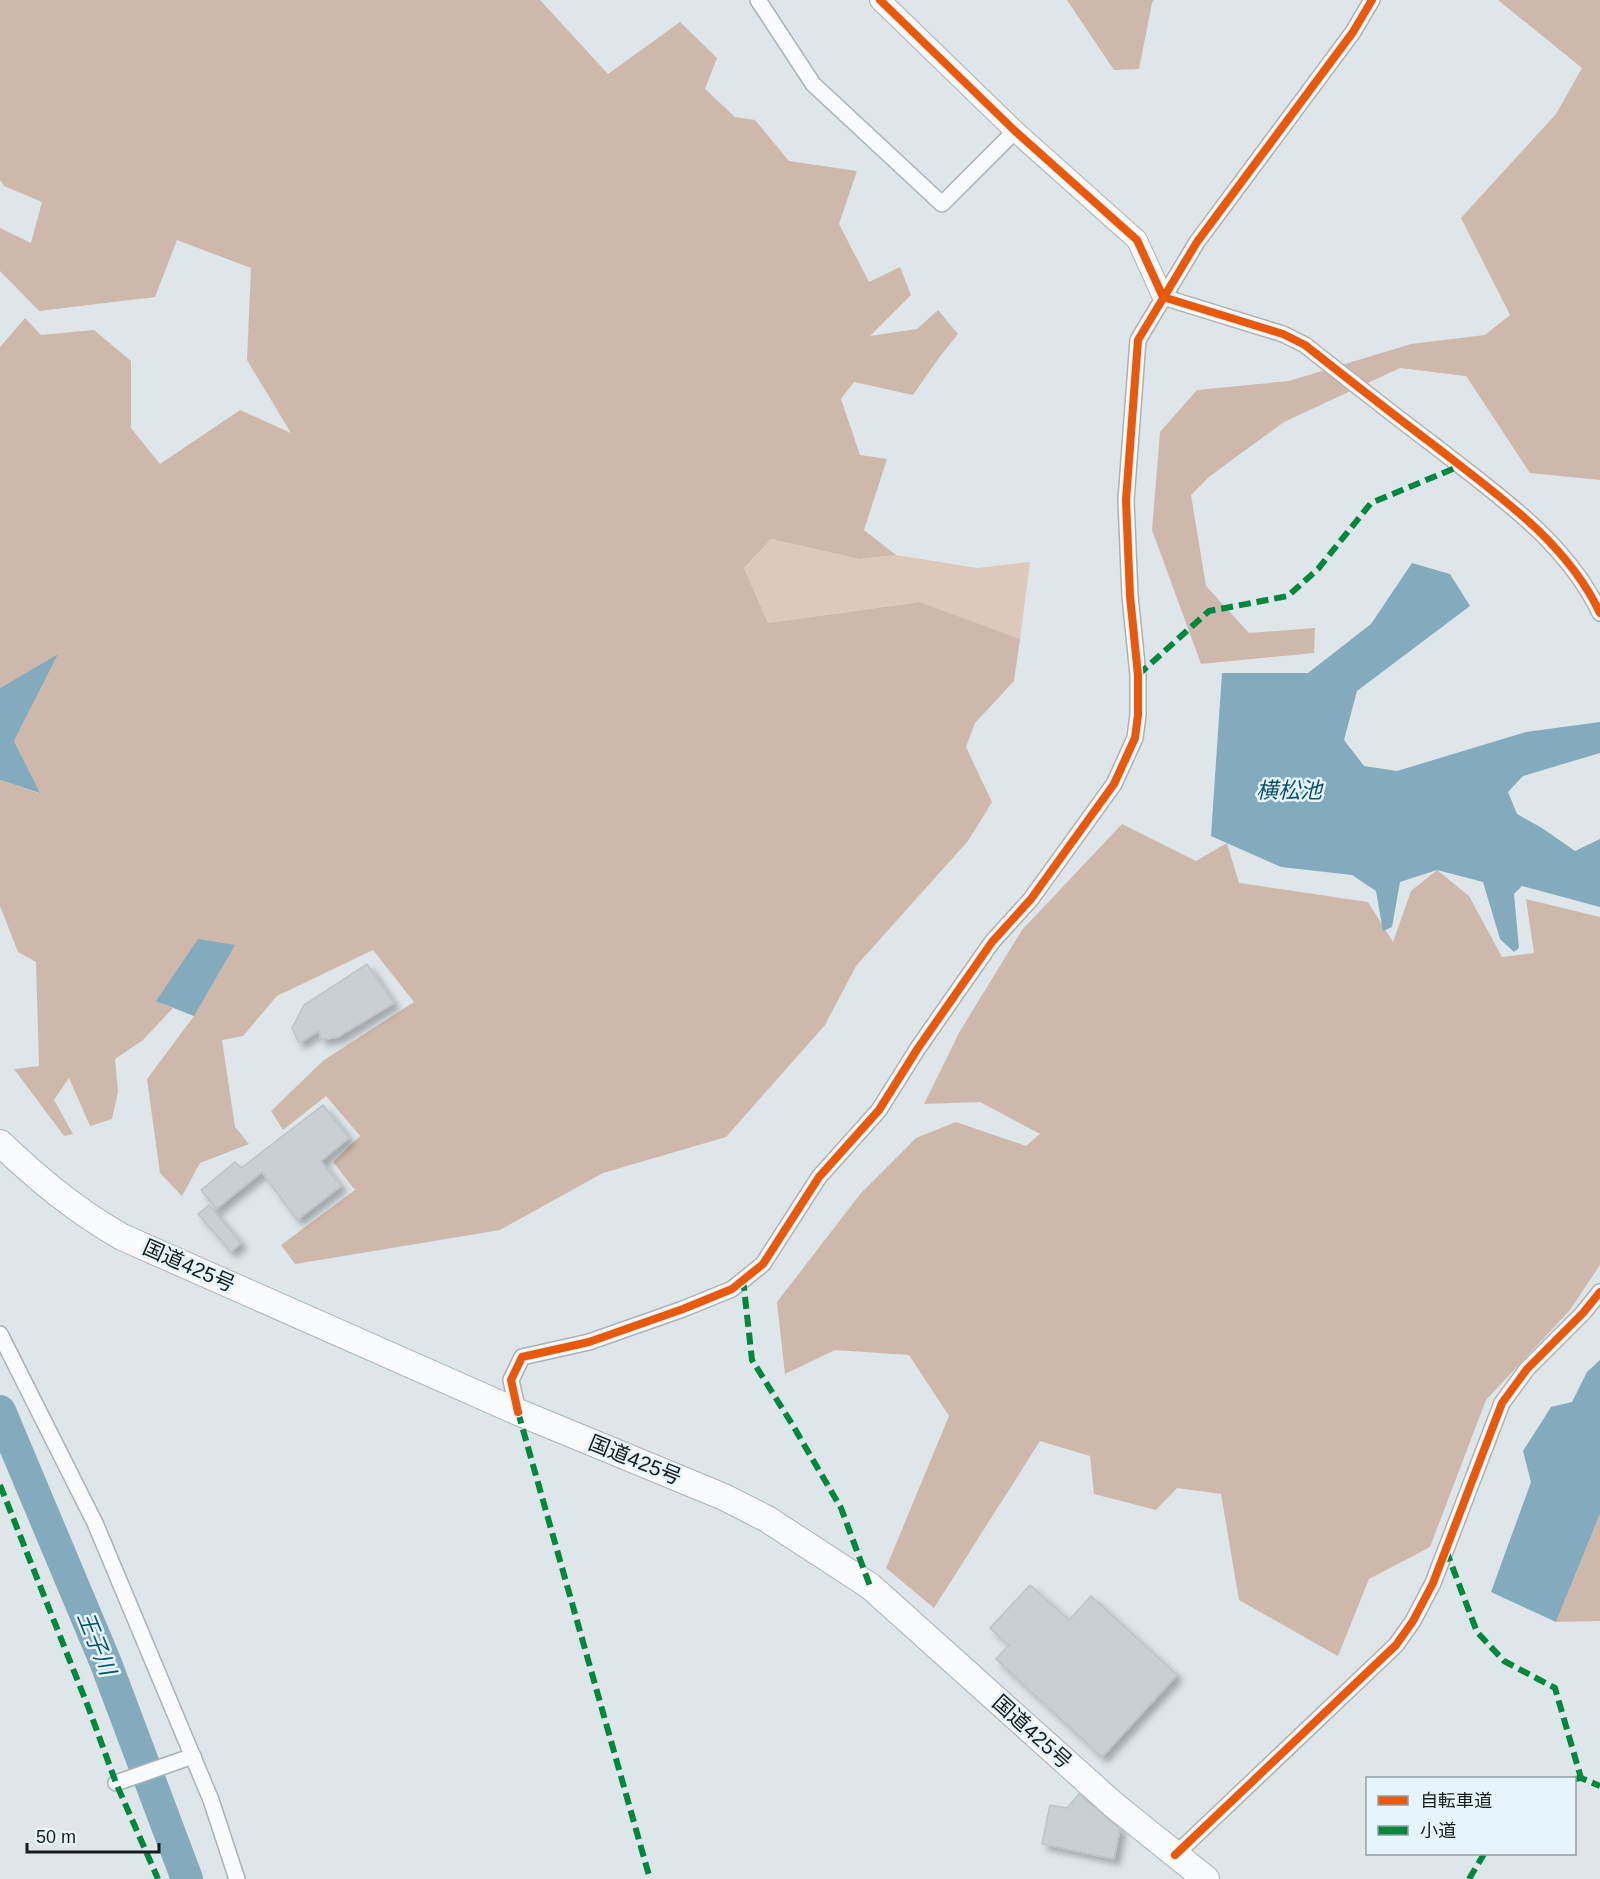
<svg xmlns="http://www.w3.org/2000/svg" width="1600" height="1879" font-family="Arial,'Noto Sans JP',sans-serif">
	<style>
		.green { fill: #dcc9bc }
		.forest { fill: #ceb8ab }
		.water { fill: #84abbd }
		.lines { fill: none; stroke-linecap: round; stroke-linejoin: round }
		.river { stroke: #84abbd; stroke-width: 32 }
		.building { fill: #c9cfd2; stroke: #bec3c6; stroke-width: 1.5; filter: url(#shadow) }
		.minor-casing { stroke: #abb2b5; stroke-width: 18 }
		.tertiary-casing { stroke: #abb2b5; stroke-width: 22 }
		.trunk-casing { stroke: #abb2b5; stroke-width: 28 }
		.minor { stroke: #fafbfc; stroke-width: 15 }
		.tertiary { stroke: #fafbfc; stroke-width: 20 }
		.trunk { stroke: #fafbfc; stroke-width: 26 }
		.quiet { stroke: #00873e; stroke-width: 6; stroke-dasharray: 12 6; stroke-linecap: butt }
		.cycleway-casing { stroke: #e6f4fc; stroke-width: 11 }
		.cycleway { stroke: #e8590c; stroke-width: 8 }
		.labels { text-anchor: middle; stroke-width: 5; stroke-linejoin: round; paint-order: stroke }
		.street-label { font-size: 21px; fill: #161c1e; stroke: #e6f4fc }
		.water-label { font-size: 22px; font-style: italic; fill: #08526c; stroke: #e6f4fc }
	</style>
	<defs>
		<filter id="shadow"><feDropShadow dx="5.5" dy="5.5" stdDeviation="3" flood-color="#0004"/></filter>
	</defs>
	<rect width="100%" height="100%" fill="#dee6e9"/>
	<polygon class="green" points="771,539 859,559 896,555 977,568 1030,562 1020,639 920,602 768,623 744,568"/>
	<g class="forest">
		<polygon points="0,0 540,0 608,74 680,22 717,58 705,89 735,117 755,120 789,161 857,171 839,224 869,282 900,267 911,295 870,336 917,329 938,310 958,334 941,355 913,395 854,382 841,399 860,455 887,459 864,530 896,555 859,559 771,539 744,568 768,623 920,602 1020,639 1014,681 975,723 966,747 992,802 968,841 856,966 825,1025 726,1137 603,1173 500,1230 295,1264 281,1245 355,1190 333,1162 360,1136 326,1096 283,1130 271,1111 324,1060 414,1002 373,950 277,996 243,1036 222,1040 235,1127 249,1144 200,1163 182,1196 160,1173 147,1079 194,1016 156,1000 173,1008 143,1040 115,1059 118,1092 112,1119 90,1126 69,1078 54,1100 73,1134 64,1136 14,1069 39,1066 36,962 18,952 0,906 0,780 39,793 14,741 57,655 0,688 0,347 25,318 41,335 94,330 131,361 131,428 160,464 240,410 291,433 247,360 251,268 177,240 155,297 39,311 0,271 0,228 31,243 42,202 4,186 0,180"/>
		<polygon points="1067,0 1154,0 1152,3 1139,69 1114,70"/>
		<polygon points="1498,0 1600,0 1600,480 1530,473 1466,376 1400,368 1284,422 1210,476 1191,495 1206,586 1249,633 1315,628 1314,653 1201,664 1152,530 1160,432 1197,390 1289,381 1411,344 1485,335 1510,315 1461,218 1556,114 1582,68"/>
		<polygon points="1122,824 1196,861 1227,843 1239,883 1368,902 1393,942 1411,891 1437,870 1469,896 1502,957 1534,953 1526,899 1600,917 1600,1265 1570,1310 1486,1400 1430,1547 1369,1579 1338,1656 1239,1600 1221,1494 1177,1488 1156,1510 1094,1494 1090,1456 1040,1441 934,1608 886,1568 949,1416 909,1355 835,1350 785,1374 777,1302 861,1193 916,1138 956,1122 1026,1146 1040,1134 980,1102 924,1104 960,1031 1022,930"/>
		<polygon points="1600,1514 1600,1621 1556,1622"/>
	</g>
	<g class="water">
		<polygon points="1412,563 1450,574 1470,606 1357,691 1344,740 1364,766 1397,771 1526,732 1600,722 1600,753 1523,776 1508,792 1517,814 1542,828 1575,851 1600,839 1600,907 1522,886 1514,894 1519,948 1514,952 1500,939 1483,882 1437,870 1400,882 1392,927 1383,931 1376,891 1352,875 1281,867 1211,836 1222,673 1308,673 1371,624"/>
		<polygon points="58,654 14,741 40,793 0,780 0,688"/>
		<polygon points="198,939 235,945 194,1016 156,1001"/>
		<polygon points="1600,1360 1600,1514 1556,1622 1491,1592 1531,1482 1523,1451 1551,1407 1572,1402 1587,1372"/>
	</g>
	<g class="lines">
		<polyline class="river" points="0,1411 105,1661 187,1879"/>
	</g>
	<g class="building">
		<polygon points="367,964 394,1003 338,1037 321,1040 319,1031 299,1043 292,1028 304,1005"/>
		<polygon points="323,1105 349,1138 321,1161 341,1186 297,1220 262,1172 216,1209 201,1190 235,1162 241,1168"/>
		<polygon points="209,1205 241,1243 231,1252 198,1214"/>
		<polygon points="1030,1585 1069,1620 1091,1596 1177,1675 1102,1757 996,1659 1009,1645 990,1628"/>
		<polygon points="1079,1794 1120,1829 1114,1859 1042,1844 1050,1805 1067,1808"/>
	</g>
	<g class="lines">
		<defs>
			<g id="minor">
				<polyline points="758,0 813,84 942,204 1015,131"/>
				<path d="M1163,297L1283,334L1305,345C1348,379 1391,413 1435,446C1496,494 1566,541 1600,613"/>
				<polyline points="0,1334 95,1523 211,1800 237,1879"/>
				<polyline points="518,1412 511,1380 522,1357 589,1342 683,1309 732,1289 763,1264 819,1177 879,1110 918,1048 992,942 1031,899 1114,784 1135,738 1138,715 1138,675 1130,596 1126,500 1138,340 1197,242 1353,32 1372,0"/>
				<polyline points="116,1783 193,1756"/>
				<polyline points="1175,1855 1396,1645 1413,1621 1433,1583 1502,1403 1527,1369 1583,1313 1600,1292"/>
			</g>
			<polyline id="tertiary" points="880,0 1015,131 1137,240 1163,297"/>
			<path id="trunk" d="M0,1143C39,1180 75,1210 122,1237L518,1412L724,1497L767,1519L870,1586L1115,1806L1206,1879"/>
		</defs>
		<use href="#minor" class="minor-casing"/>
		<use href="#tertiary" class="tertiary-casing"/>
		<use href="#trunk" class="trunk-casing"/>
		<use href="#minor" class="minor"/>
		<use href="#tertiary" class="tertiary"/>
		<use href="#trunk" class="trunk"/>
		<g class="quiet">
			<polyline points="1138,675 1209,611 1288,596 1318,569 1371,503 1460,466"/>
			<polyline points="743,1279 752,1360 792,1424 841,1508 870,1586"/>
			<polyline points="518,1412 650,1879"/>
			<polyline points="0,1485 89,1709 116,1783 158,1879"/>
			<polyline points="1446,1550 1477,1632 1504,1661 1555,1688 1581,1778"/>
			<polyline points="1575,1779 1581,1778 1600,1786"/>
			<polyline points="1469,1879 1484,1854"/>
		</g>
		<defs>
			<g id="cycleway">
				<path d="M880,0L1015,131L1137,240L1163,297L1283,334L1305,345C1348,379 1391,413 1435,446C1496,494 1566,541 1600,613"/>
				<polyline points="518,1412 511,1380 522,1357 589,1342 683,1309 732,1289 763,1264 819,1177 879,1110 918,1048 992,942 1031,899 1114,784 1135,738 1138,715 1138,675 1130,596 1126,500 1138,340 1197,242 1353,32 1372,0"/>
				<polyline points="1175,1855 1396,1645 1413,1621 1433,1583 1502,1403 1527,1369 1583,1313 1600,1292"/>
			</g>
		</defs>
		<use href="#cycleway" class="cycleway-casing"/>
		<use href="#cycleway" class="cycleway"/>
	</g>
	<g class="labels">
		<g class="street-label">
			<text transform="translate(189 1266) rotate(24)" y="7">国道425号</text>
			<text transform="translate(635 1460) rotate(22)" y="7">国道425号</text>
			<text transform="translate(1032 1732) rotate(42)" y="7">国道425号</text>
		</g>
		<g class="water-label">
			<text x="1289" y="798">横松池</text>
			<text transform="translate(97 1643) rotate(68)" y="8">王子川</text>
		</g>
	</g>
	<rect x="1366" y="1777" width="210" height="78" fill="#e6f4fc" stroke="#939ea3" stroke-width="1.5"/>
	<rect x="1378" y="1796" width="30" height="9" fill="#e8590c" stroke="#939ea3" stroke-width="1.5"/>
	<text x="1420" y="1807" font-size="18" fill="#161c1e">自転車道</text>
	<rect x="1378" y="1826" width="30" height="9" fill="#00873e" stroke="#939ea3" stroke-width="1.5"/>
	<text x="1420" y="1837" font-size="18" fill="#161c1e">小道</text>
	<path d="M27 1843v9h132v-9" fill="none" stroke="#161c1e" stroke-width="3"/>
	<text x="36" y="1843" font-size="18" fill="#161c1e" stroke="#e6f4fc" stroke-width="4.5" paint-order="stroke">50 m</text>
</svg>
